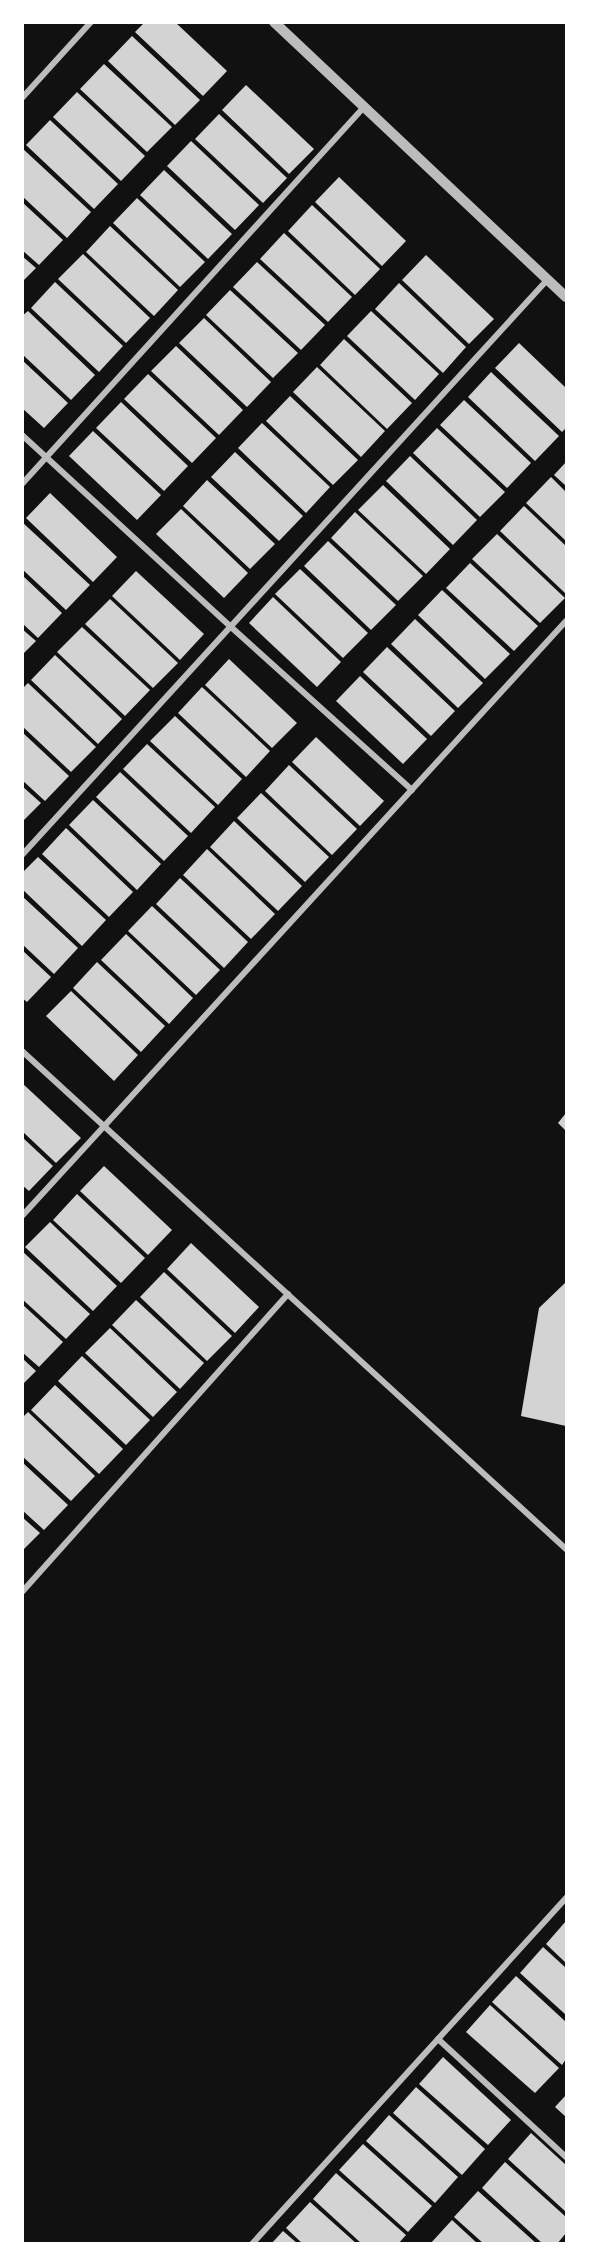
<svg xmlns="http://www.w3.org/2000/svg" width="589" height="2266" font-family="'Source Serif 4',serif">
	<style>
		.building { fill: #d3d3d3 }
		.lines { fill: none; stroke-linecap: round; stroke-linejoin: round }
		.minor { stroke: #bcbcbc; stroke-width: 6 }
		.tertiary { stroke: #bcbcbc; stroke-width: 10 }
	</style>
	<rect width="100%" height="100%" fill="#111"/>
	<g class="building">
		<polygon points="145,22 175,22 227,71 203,96 135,32"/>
		<polygon points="132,36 200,100 175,125 108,61"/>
		<polygon points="104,64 172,127 147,152 80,89"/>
		<polygon points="246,85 314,149 289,174 222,110"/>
		<polygon points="77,92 145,156 121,181 53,117"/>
		<polygon points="219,114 287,178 263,203 195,139"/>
		<polygon points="50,120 118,184 94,209 26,145"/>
		<polygon points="191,141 259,205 235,230 167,166"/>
		<polygon points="22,148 91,212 67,238 22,196"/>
		<polygon points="164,170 232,234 208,259 140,195"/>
		<polygon points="339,177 406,241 382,266 315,202"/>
		<polygon points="137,198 205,262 180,287 113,223"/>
		<polygon points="22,202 63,240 39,265 22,250"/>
		<polygon points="312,205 380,269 355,295 288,231"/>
		<polygon points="110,226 178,290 154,316 86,252"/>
		<polygon points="284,233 352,297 328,322 260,259"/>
		<polygon points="83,254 150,318 126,343 58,279"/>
		<polygon points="426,255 494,319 469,344 402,280"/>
		<polygon points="22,256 36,268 22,282"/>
		<polygon points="257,262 325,325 301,350 233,287"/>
		<polygon points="55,282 123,346 99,372 31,308"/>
		<polygon points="399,283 466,347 443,373 375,309"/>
		<polygon points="230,290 298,353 273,378 206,315"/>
		<polygon points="28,311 95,375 71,400 22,354 22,316"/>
		<polygon points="371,311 439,374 415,400 347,336"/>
		<polygon points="204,318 271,382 247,407 179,343"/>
		<polygon points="344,339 412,403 387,429 320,365"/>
		<polygon points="519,343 566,388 566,428 562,432 495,368"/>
		<polygon points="176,346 243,410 219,435 151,371"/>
		<polygon points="22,360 68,403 44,428 22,408"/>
		<polygon points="317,367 385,431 361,457 293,392"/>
		<polygon points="491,372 559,436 535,461 468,397"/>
		<polygon points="148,374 216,438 192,463 124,399"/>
		<polygon points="290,396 358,460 333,485 266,421"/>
		<polygon points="464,400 531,463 507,488 440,425"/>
		<polygon points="121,402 188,466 164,491 96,428"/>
		<polygon points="262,423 330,487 306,513 238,448"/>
		<polygon points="437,428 505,492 480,517 413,453"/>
		<polygon points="93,431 161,495 137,520 69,456"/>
		<polygon points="235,452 303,516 279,541 211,477"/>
		<polygon points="410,456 477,520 453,545 386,481"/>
		<polygon points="566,462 566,486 554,475"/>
		<polygon points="551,477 566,492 566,541 526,503"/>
		<polygon points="207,480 275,544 250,569 183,506"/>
		<polygon points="383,485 450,549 426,574 358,510"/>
		<polygon points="50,493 117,557 93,582 26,518"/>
		<polygon points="524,506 566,546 566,594 500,531"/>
		<polygon points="181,509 248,573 224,598 156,534"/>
		<polygon points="355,512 423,576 398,601 331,538"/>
		<polygon points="22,522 90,585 66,610 22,569"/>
		<polygon points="497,534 565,598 540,623 472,559"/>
		<polygon points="328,541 396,605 371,630 304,566"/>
		<polygon points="470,563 538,626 514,651 446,588"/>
		<polygon points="300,569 368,633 343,658 275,594"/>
		<polygon points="136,571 204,634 180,660 112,596"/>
		<polygon points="22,575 62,613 38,638 22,623"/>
		<polygon points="442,590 510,654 485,679 418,615"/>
		<polygon points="273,597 341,662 317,687 249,623"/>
		<polygon points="110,599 178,663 153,688 85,624"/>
		<polygon points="415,619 483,683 458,708 391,644"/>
		<polygon points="82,627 150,690 125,716 57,652"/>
		<polygon points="22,629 36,641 22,655"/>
		<polygon points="387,647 455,711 431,736 363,672"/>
		<polygon points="55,655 122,719 98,744 31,680"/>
		<polygon points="229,659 297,723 272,748 205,685"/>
		<polygon points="360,676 427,739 403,764 336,701"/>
		<polygon points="28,683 96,747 71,772 22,726 22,689"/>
		<polygon points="202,687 270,751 246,777 178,713"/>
		<polygon points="175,716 242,779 218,805 150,741"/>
		<polygon points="22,732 69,776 45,801 22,780"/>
		<polygon points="316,737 384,801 360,826 292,762"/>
		<polygon points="147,744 215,807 191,833 123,769"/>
		<polygon points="289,765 357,829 332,855 265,791"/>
		<polygon points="120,772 188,836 164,861 96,797"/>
		<polygon points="22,786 41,803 22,822"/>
		<polygon points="261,793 329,857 305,882 237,818"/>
		<polygon points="93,800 161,864 137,890 69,825"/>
		<polygon points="234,821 302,886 278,911 210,847"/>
		<polygon points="66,828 133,892 109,917 42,854"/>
		<polygon points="207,849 275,914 251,939 183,875"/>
		<polygon points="38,857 106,920 82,946 22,889 22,873"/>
		<polygon points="180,878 248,942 224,968 156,904"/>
		<polygon points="22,896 78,948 54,974 22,944"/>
		<polygon points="152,906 220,970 196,995 128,931"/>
		<polygon points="126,934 193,998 169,1024 101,960"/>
		<polygon points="22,950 51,977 27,1002 22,998"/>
		<polygon points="97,962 165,1026 141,1052 73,988"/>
		<polygon points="71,991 138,1055 114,1081 46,1016"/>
		<polygon points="22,1083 81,1138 56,1163 22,1131"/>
		<polygon points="566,1113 566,1131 558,1123"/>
		<polygon points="22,1137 53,1166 29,1191 22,1185"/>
		<polygon points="104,1166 172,1230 148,1255 80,1191"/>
		<polygon points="77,1194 145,1258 121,1283 53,1220"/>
		<polygon points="50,1222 117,1286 93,1311 25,1247"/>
		<polygon points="191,1243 259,1307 235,1333 167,1269"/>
		<polygon points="22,1251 90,1314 66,1339 22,1299"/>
		<polygon points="164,1272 232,1336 207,1361 140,1297"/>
		<polygon points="566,1282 566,1426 521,1416 539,1308"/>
		<polygon points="136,1300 204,1363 180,1389 112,1325"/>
		<polygon points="22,1304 63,1342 39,1367 22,1352"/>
		<polygon points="110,1328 177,1392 153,1417 85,1353"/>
		<polygon points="82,1356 150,1420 126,1445 58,1381"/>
		<polygon points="22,1358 36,1371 22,1385"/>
		<polygon points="55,1385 123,1449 99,1474 31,1410"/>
		<polygon points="28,1412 95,1476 71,1501 22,1456 22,1418"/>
		<polygon points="22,1462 68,1505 44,1530 22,1510"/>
		<polygon points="22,1517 40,1533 22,1551"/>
		<polygon points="566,1921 566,1963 546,1944"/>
		<polygon points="543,1947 566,1968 566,2015 520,1973"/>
		<polygon points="516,1976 566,2022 566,2059 562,2065 492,2002"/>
		<polygon points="490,2005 559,2068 535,2093 466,2032"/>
		<polygon points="443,2057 511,2120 488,2145 419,2084"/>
		<polygon points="416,2087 485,2149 462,2175 393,2113"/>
		<polygon points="566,2095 566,2117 555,2107"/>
		<polygon points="389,2115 458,2177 435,2203 366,2141"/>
		<polygon points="531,2133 566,2165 566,2212 508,2159"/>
		<polygon points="363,2144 432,2206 408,2232 339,2170"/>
		<polygon points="505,2162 566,2217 566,2233 557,2244 543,2244 482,2188"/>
		<polygon points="336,2173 406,2235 398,2244 362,2244 313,2199"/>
		<polygon points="478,2191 537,2244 484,2244 454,2217"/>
		<polygon points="310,2202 357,2244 303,2244 286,2228"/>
		<polygon points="452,2220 478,2244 430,2244"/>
		<polygon points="283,2231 298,2244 271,2244"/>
	</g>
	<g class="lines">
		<g class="minor">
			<polyline points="22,98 91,22"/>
			<polyline points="22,435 231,627 412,790"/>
			<polyline points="22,484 364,107"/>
			<polyline points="22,855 548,279"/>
			<polyline points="22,1051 566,1549"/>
			<polyline points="22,1216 566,621"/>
			<polyline points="22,1592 288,1294"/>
			<polyline points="438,2039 566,2157"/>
			<polyline points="252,2244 566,1898"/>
		</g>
		<polyline class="tertiary" points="274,22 566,297"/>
	</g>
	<rect width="589" height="2266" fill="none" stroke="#ffffff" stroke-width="48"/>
</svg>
